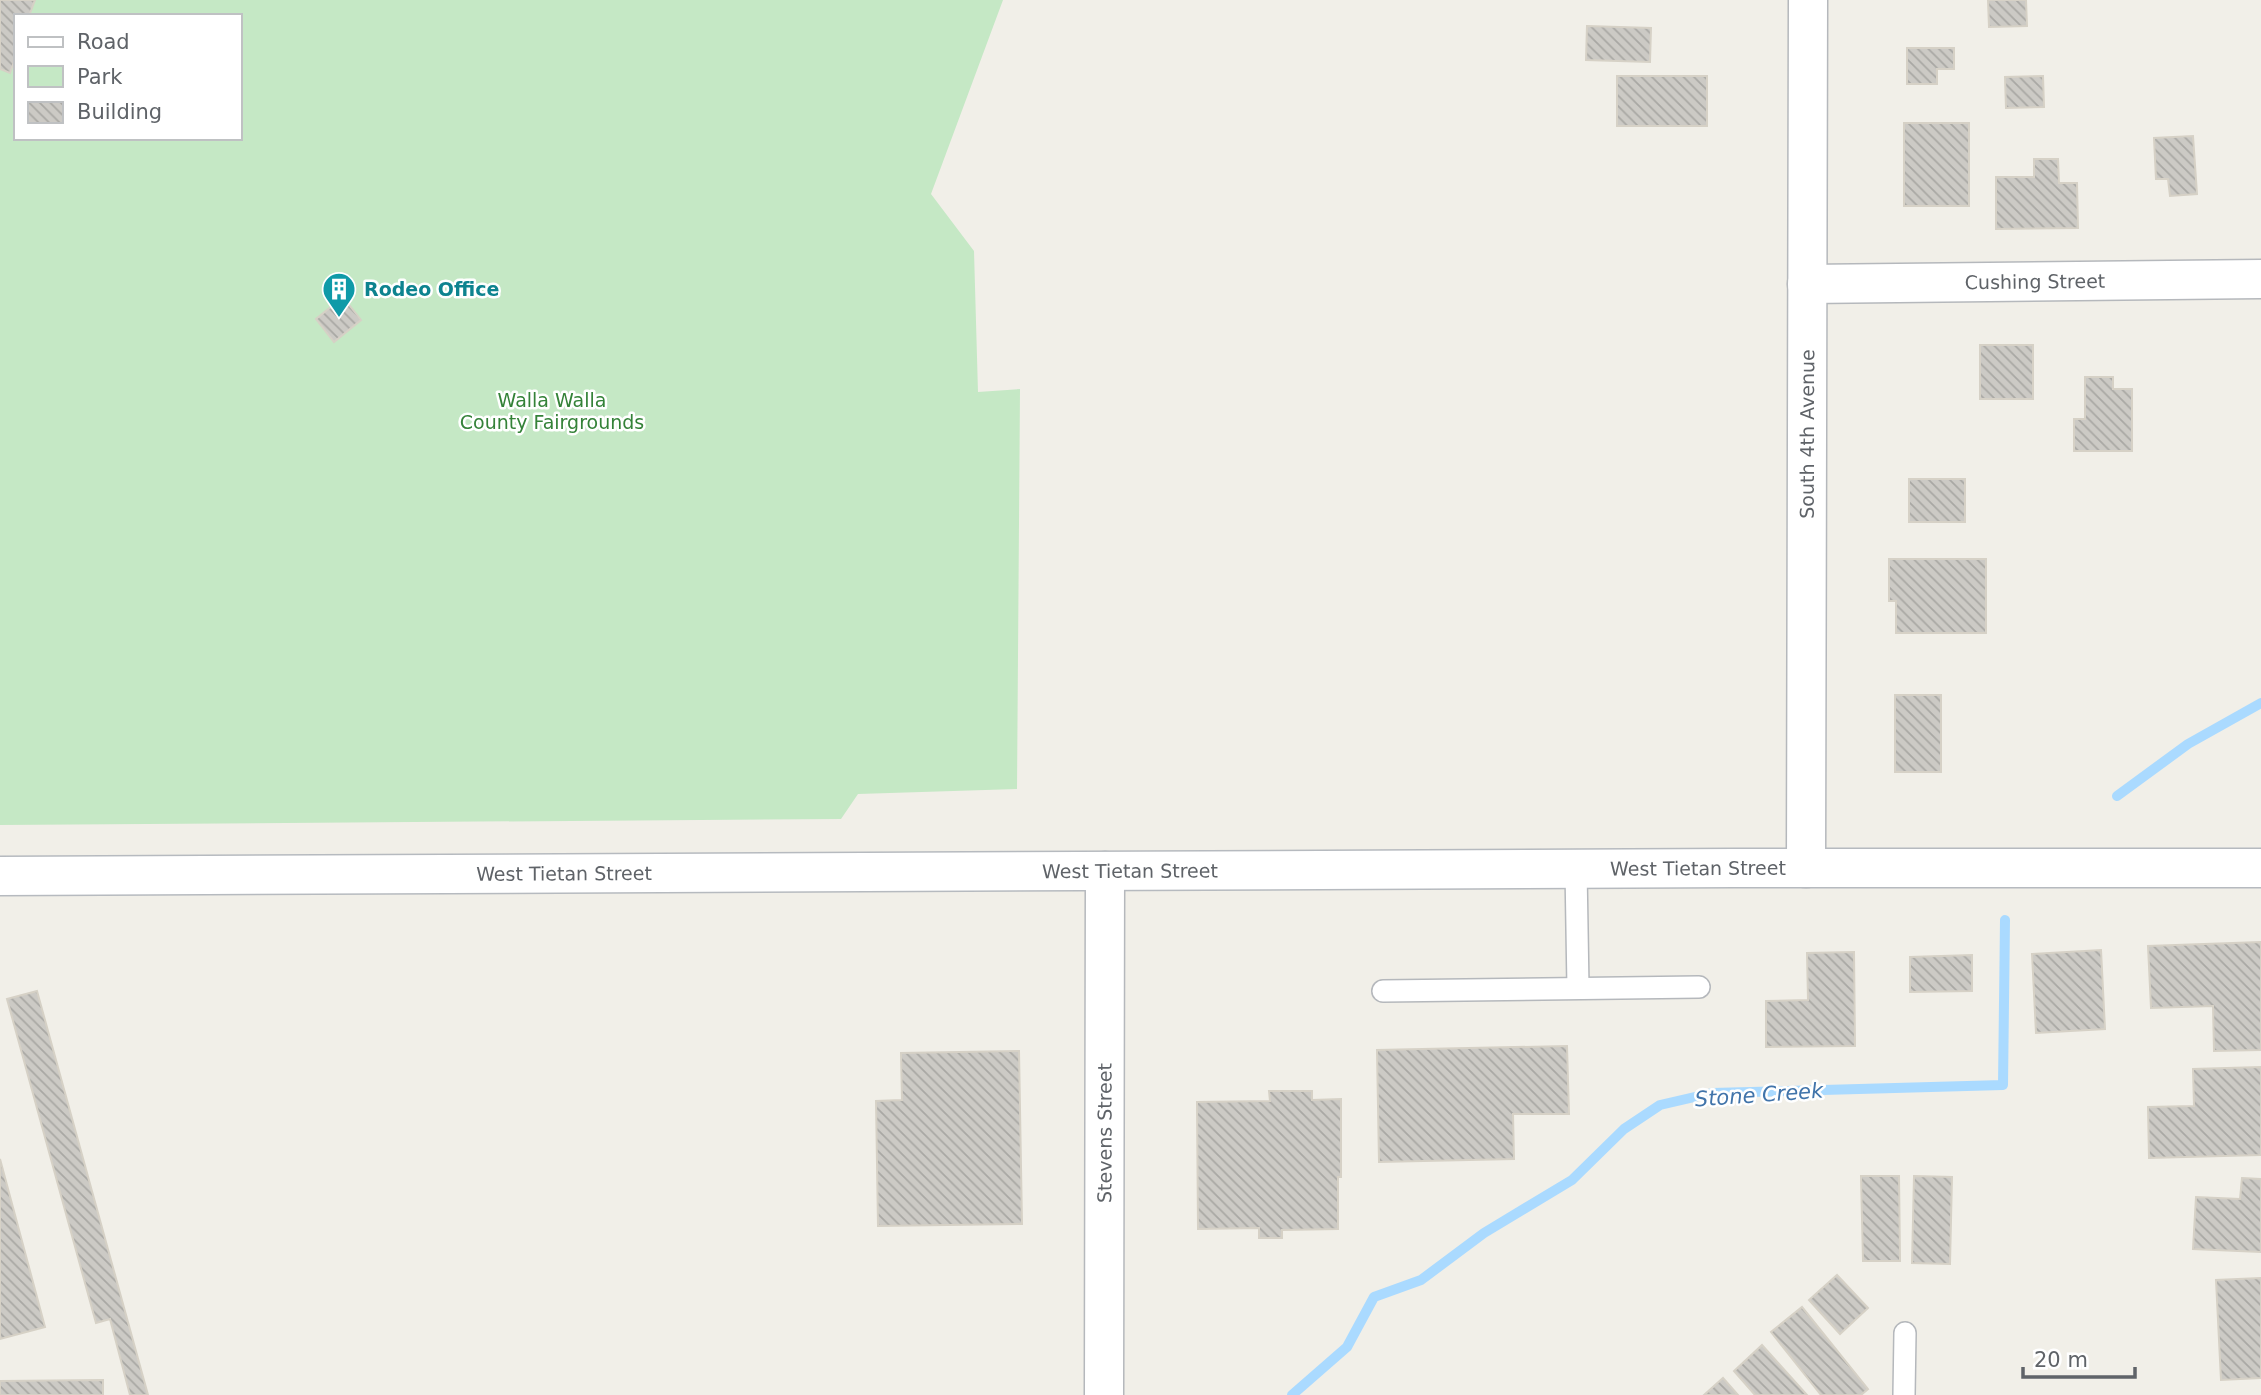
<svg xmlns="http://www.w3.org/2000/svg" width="2261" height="1395" font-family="'DejaVu Sans',sans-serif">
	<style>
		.park { fill: #c5e8c5; fill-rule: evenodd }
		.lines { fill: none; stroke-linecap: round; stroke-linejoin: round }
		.stream { stroke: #aadaff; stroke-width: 10 }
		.building { fill: url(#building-back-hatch); stroke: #d6d1c6; stroke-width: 2 }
		.service-casing { stroke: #b5b8bc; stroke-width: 24 }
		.minor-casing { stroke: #b5b8bc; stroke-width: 41 }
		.secondary-casing { stroke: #b6babf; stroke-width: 41 }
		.service { stroke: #fff; stroke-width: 21 }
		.minor { stroke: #fff; stroke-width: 38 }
		.secondary { stroke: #fff; stroke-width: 38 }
		.labels { text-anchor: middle; stroke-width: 5; stroke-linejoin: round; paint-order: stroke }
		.street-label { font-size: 19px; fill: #5f6368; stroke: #fff }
		.culture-label { font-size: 19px; font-weight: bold; fill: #0d838f; stroke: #fff; text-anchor: start }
		.park-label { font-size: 19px; fill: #348238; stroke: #fff }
		.water-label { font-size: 21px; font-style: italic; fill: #4174aa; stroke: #fff }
	</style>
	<defs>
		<pattern id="building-back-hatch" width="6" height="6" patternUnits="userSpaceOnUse" patternTransform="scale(1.75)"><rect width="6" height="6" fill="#cccac5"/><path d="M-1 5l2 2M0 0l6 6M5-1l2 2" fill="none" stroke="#a9a8a4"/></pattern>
	</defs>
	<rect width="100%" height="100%" fill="#f1efe8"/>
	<path class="park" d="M0,0H1003L931,194L974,251L978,392L1020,389L1017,789L858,794L841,819L0,825ZM16,16H240V138H16Z"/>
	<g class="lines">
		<g class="stream">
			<polyline points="2117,796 2188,744 2261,703"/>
			<polyline points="1292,1395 1347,1347 1374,1297 1421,1280 1484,1233 1572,1180 1624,1129 1660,1105 1712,1093 2003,1085 2005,920"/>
		</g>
	</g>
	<g class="building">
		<polygon points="0,0 35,0 29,16 16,16 16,56 10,73 0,69"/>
		<polygon points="1988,0 2026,0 2027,26 1989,27"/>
		<polygon points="1587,26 1651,28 1650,62 1586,60"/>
		<polygon points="1907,48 1954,48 1954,69 1937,69 1937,84 1907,84"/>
		<rect x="1617" y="76" width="90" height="50"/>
		<polygon points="2043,76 2044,107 2006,108 2005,77"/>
		<rect x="1904" y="123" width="65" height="83"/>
		<polygon points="2193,136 2197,194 2170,196 2168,179 2156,179 2154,138"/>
		<polygon points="2034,159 2058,159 2059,183 2077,183 2078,228 1996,229 1996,177 2034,177"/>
		<polygon points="343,297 361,320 334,342 316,319"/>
		<rect x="1980" y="345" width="53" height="54"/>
		<polygon points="2085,377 2113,377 2113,389 2132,389 2132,451 2074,451 2074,419 2085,419"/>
		<rect x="1909" y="479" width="56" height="43"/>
		<polygon points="1889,559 1986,559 1986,633 1896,633 1896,601 1889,601"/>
		<rect x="1895" y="695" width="46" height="77"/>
		<polygon points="2261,942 2261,1050 2214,1051 2213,1006 2151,1008 2148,946"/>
		<polygon points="2101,950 2105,1029 2036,1033 2032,954"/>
		<polygon points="1854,952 1855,1046 1766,1047 1766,1001 1808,1000 1807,953"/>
		<polygon points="1972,955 1972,991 1910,992 1910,957"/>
		<polygon points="37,991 148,1395 130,1395 110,1319 96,1323 7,999"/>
		<polygon points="1567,1046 1569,1114 1513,1114 1514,1159 1379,1162 1377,1050"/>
		<polygon points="1019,1051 1022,1224 878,1226 876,1101 902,1100 901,1053"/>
		<polygon points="2261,1067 2261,1155 2149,1158 2148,1107 2194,1106 2193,1069"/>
		<polygon points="1269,1091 1312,1091 1312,1100 1341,1099 1341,1177 1338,1177 1338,1229 1282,1230 1282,1238 1259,1238 1259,1228 1198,1229 1197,1102 1270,1101"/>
		<polygon points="0,1159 45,1327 0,1339"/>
		<polygon points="1861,1176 1899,1176 1900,1261 1863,1261"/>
		<polygon points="1914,1176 1952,1177 1950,1264 1912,1263"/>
		<polygon points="2242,1178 2261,1179 2261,1252 2193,1249 2196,1197 2240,1199"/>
		<polygon points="1837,1275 1868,1308 1840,1334 1809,1300"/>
		<polygon points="2261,1278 2261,1378 2221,1380 2216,1280"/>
		<polygon points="1802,1307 1868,1389 1861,1395 1821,1395 1771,1332"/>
		<polygon points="1762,1345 1807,1395 1755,1395 1734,1371"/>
		<polygon points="1723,1378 1738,1395 1704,1395"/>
		<polygon points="103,1380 103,1395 0,1395 0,1381"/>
	</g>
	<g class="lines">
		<defs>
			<g id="service">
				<polyline points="1576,869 1578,988"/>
				<polyline points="1383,991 1699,987"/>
				<polyline points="1904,1395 1905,1333"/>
			</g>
			<g id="minor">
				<path id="s1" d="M1807,284L2261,279"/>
				<path id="s2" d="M1806,868L1808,0"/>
				<path id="s3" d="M1104,1395L1105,871"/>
			</g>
			<g id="secondary">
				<path id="s4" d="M0,876L1734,868H2261"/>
			</g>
		</defs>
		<use href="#service" class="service-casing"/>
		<use href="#minor" class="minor-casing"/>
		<use href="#secondary" class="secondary-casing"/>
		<use href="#service" class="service"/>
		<use href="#minor" class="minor"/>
		<use href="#secondary" class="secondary"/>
	</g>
	<defs>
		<symbol id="building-pin" viewBox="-11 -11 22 30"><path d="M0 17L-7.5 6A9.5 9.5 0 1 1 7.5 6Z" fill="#0f9aa8" stroke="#fff"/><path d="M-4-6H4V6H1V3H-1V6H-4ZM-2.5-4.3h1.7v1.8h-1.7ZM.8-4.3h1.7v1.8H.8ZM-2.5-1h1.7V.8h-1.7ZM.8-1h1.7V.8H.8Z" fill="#fff"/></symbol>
	</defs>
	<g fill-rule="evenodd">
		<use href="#building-pin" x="320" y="270" width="38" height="52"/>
	</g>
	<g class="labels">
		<g class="street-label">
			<text dy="7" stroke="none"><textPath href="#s1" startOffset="228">Cushing Street</textPath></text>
			<text dy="7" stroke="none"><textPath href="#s2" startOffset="434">South 4th Avenue</textPath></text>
			<text dy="7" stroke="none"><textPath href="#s4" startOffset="1698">West Tietan Street</textPath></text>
			<text dy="7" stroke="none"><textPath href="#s4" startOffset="1130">West Tietan Street</textPath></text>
			<text dy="7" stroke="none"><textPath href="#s4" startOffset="564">West Tietan Street</textPath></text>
			<text dy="7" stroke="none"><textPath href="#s3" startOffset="262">Stevens Street</textPath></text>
		</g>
		<g class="culture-label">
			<text x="364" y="296">Rodeo Office</text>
		</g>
		<g class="park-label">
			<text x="552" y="407">Walla Walla<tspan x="552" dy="22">County Fairgrounds</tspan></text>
		</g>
		<g class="water-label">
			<text transform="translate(1759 1095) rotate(-4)" y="7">Stone Creek</text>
		</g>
	</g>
	<rect x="14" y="14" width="228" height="126" fill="#ffffff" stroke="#bfc1c3" stroke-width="2"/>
	<rect x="28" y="37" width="35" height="10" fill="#ffffff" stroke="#bfc1c3" stroke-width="2"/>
	<text x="77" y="49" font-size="21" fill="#5f6368">Road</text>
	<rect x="28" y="66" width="35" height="21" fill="#c5e8c5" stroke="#bfc1c3" stroke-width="2"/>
	<text x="77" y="84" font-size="21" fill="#5f6368">Park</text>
	<rect x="28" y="102" width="35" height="21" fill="url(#building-back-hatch)" stroke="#bfc1c3" stroke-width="2"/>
	<text x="77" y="119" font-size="21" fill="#5f6368">Building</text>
	<path d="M2023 1367v10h112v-10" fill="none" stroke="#5f6368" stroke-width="3.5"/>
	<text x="2034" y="1367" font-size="21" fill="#5f6368" stroke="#ffffff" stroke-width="5" paint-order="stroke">20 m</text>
</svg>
